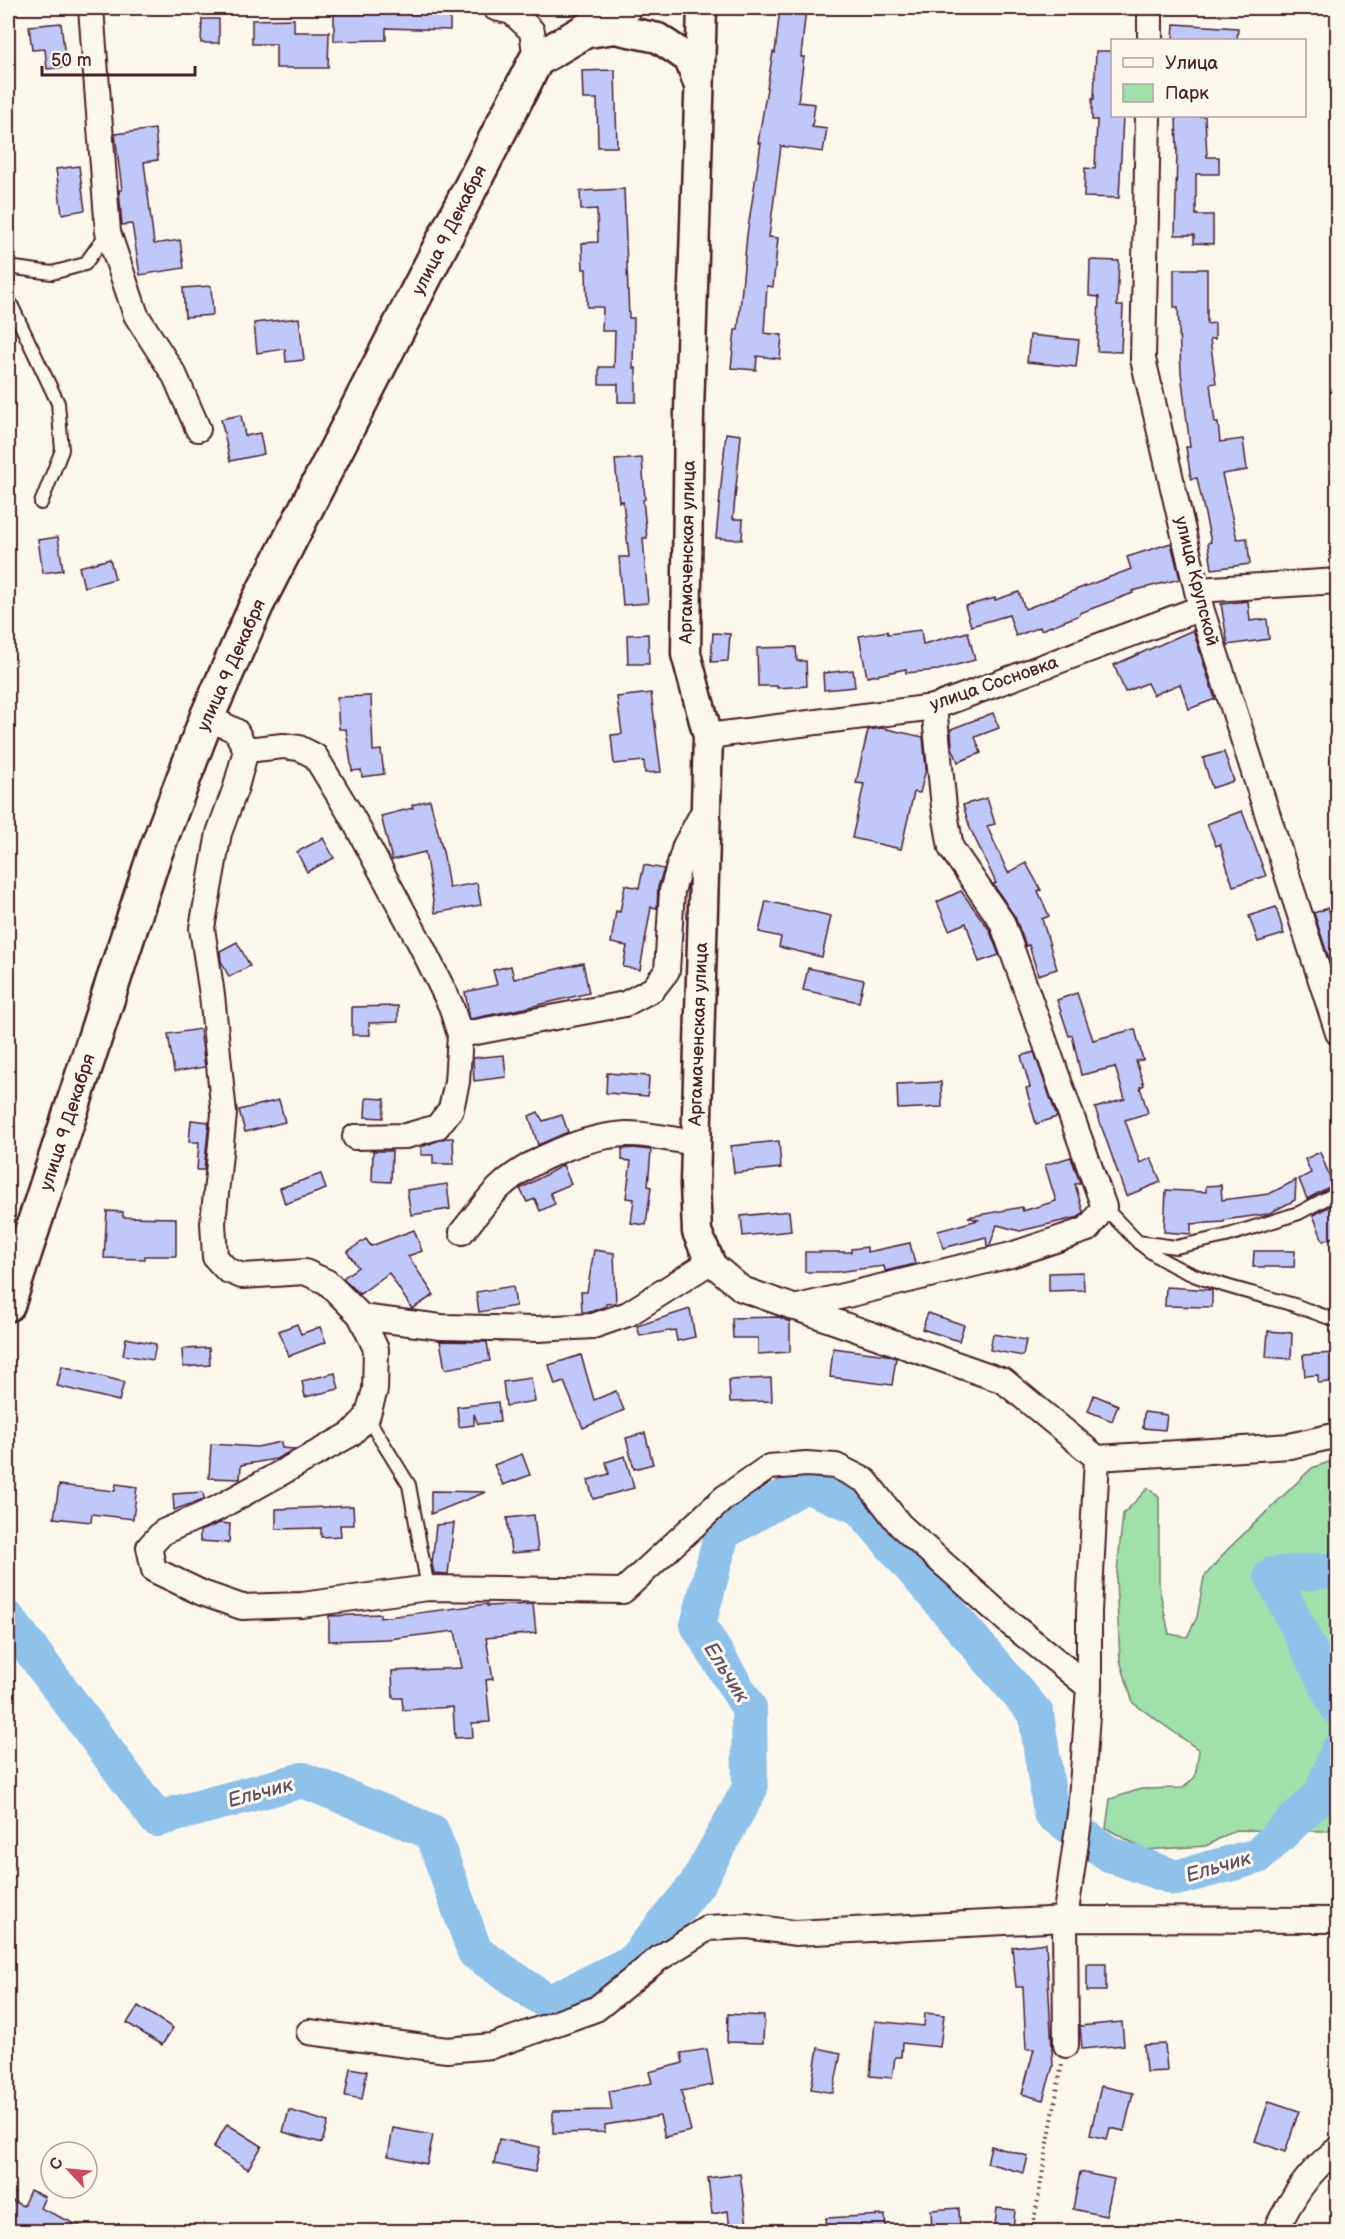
<svg xmlns="http://www.w3.org/2000/svg" width="1345" height="2239" font-family="'Balsamiq Sans',sans-serif">
	<style>
		.green { fill: #a0e0aa; stroke: #75806a; stroke-width: 1.5 }
		.lines { fill: none; stroke-linecap: round; stroke-linejoin: round }
		.river { stroke: #8ec2eb; stroke-width: 36 }
		.building { fill: #c0c8fa; stroke: #4a1f2b; stroke-width: 1.5 }
		.service-casing { stroke: #4a1f2b; stroke-width: 16 }
		.minor-casing { stroke: #4a1f2b; stroke-width: 28 }
		.tertiary-casing { stroke: #4a1f2b; stroke-width: 33 }
		.secondary-casing { stroke: #4a1f2b; stroke-width: 38 }
		.path { stroke: #4a1f2b; stroke-width: 4; stroke-dasharray: 1.5 4.5; stroke-linecap: butt }
		.service { stroke: #fbf7ec; stroke-width: 12 }
		.minor { stroke: #fbf7ec; stroke-width: 24 }
		.tertiary { stroke: #fbf7ec; stroke-width: 28 }
		.secondary { stroke: #fbf7ec; stroke-width: 33 }
		.labels { text-anchor: middle; stroke-width: 6; stroke-linejoin: round; paint-order: stroke }
		.street-label { font-size: 18px; fill: #4a1f2b; stroke: #fbf7ec }
		.water-label { font-size: 20px; font-style: italic; fill: #5e5065; stroke: #fbf7ec }
	</style>
	<rect width="100%" height="100%" fill="#fbf7ec"/>
	<filter id="ink" filterUnits="userSpaceOnUse"><feTurbulence type="fractalNoise" baseFrequency=".0167" numOctaves="2"/><feDisplacementMap in="SourceGraphic" scale="12" xChannelSelector="R" yChannelSelector="G"/><feConvolveMatrix kernelMatrix="1 2 1 2 8 2 1 2 1" color-interpolation-filters="sRGB"/></filter>
	<g filter="url(#ink)">
		<polygon class="green" points="1337,1459 1337,1828 1324,1831 1235,1830 1206,1846 1145,1850 1106,1828 1110,1799 1141,1789 1183,1788 1195,1777 1199,1750 1133,1703 1120,1660 1116,1581 1123,1514 1148,1488 1159,1497 1159,1587 1169,1634 1187,1637 1197,1617 1204,1577 1227,1550 1312,1468"/>
		<g class="lines">
			<g class="river">
				<polyline points="1338,1570 1272,1575 1338,1708"/>
				<polyline points="8,1619 157,1819 303,1780 432,1832 475,1952 549,2003 633,1962 697,1884 750,1788 749,1708 698,1625 722,1533 805,1485 860,1507 1036,1714 1051,1813 1111,1855 1176,1878 1258,1856 1321,1795 1338,1751"/>
			</g>
		</g>
		<g class="building">
			<polygon points="780,8 806,8 801,57 804,57 798,102 815,104 812,127 827,129 823,152 781,146 769,237 778,238 773,287 767,286 764,333 782,335 780,359 757,356 756,370 731,368 735,330 738,330 747,235 761,143 758,143 773,52 775,53"/>
			<polygon points="380,12 450,15 450,30 386,28 386,40 334,41 334,13"/>
			<polygon points="202,19 219,19 219,43 201,43"/>
			<polygon points="294,19 294,32 329,32 328,68 276,68 276,44 252,44 252,20"/>
			<polygon points="61,23 66,67 47,69 45,49 32,50 29,26"/>
			<polygon points="1174,24 1238,28 1237,40 1173,40"/>
			<polygon points="1096,51 1113,51 1113,116 1123,116 1119,198 1084,197 1085,168 1095,169 1097,120 1092,120 1092,99 1094,99"/>
			<polygon points="615,70 617,147 598,147 597,99 583,99 582,71"/>
			<polygon points="1176,116 1205,116 1207,157 1219,157 1219,174 1196,174 1196,215 1213,215 1213,244 1194,243 1194,235 1175,235 1177,153"/>
			<polygon points="155,129 158,160 144,162 154,244 180,240 184,268 140,275 132,224 122,225 119,190 122,190 115,134"/>
			<polygon points="79,166 85,210 62,214 56,169"/>
			<polygon points="624,189 629,318 634,318 633,368 636,368 636,402 618,402 618,384 599,384 599,367 614,367 615,331 602,331 603,307 587,307 586,269 583,269 582,243 598,242 597,209 581,210 580,191"/>
			<polygon points="1090,260 1119,261 1117,306 1123,306 1121,352 1097,351 1099,297 1089,296"/>
			<polygon points="1174,269 1207,269 1207,324 1215,323 1215,339 1210,339 1216,383 1210,384 1215,423 1218,423 1220,442 1243,439 1247,470 1222,474 1237,539 1247,538 1250,564 1212,569 1208,543 1211,542 1197,478 1191,479 1186,447 1190,447 1181,372 1178,307 1174,307"/>
			<polygon points="211,286 213,315 185,317 183,288"/>
			<polygon points="299,318 304,360 286,362 285,349 257,353 254,323"/>
			<polygon points="1030,335 1079,340 1076,367 1027,362"/>
			<polygon points="241,415 245,436 260,433 264,454 230,461 221,419"/>
			<polygon points="726,433 741,435 733,519 743,519 742,540 716,538"/>
			<polygon points="642,458 645,499 643,500 647,538 643,538 648,603 623,605 619,557 629,557 623,501 619,502 615,460"/>
			<polygon points="58,537 63,570 43,573 38,540"/>
			<polygon points="1171,543 1180,579 1132,591 1133,593 1080,613 1080,615 1041,630 1040,627 1016,636 1009,615 971,626 965,606 995,598 995,600 1019,592 1025,609 1131,569 1127,557"/>
			<polygon points="110,559 115,579 84,587 79,567"/>
			<polygon points="1248,601 1250,621 1267,619 1269,639 1228,645 1221,604"/>
			<polygon points="921,630 923,644 968,632 975,660 938,670 906,673 906,669 867,677 859,636 887,631 888,634"/>
			<polygon points="1193,630 1215,699 1189,709 1180,684 1153,695 1147,683 1125,692 1114,665"/>
			<polygon points="713,633 730,634 728,661 711,662"/>
			<polygon points="648,634 649,664 628,664 627,635"/>
			<polygon points="796,647 797,661 806,661 807,686 777,688 777,686 758,686 757,648"/>
			<polygon points="853,670 855,687 824,690 823,673"/>
			<polygon points="651,693 661,772 645,773 644,761 614,764 611,735 622,734 617,697"/>
			<polygon points="371,696 373,751 381,750 384,774 362,777 361,770 352,771 346,729 339,729 337,697"/>
			<polygon points="993,713 999,728 975,737 981,753 958,762 952,747 951,729"/>
			<polygon points="882,728 923,737 926,769 920,793 914,792 901,849 852,838 864,784 856,783 868,730"/>
			<polygon points="1224,752 1234,781 1212,788 1203,758"/>
			<polygon points="987,798 995,824 987,826 1008,873 1026,863 1041,890 1038,891 1049,916 1042,919 1057,969 1038,975 1029,945 1026,946 1015,917 993,884 996,883 970,828 963,805"/>
			<polygon points="430,800 444,856 449,888 477,883 481,905 435,913 425,852 392,860 381,816 413,808 412,805"/>
			<polygon points="1242,811 1266,876 1233,886 1220,844 1216,846 1207,824"/>
			<polygon points="323,838 334,858 307,872 297,852"/>
			<polygon points="644,865 664,869 658,887 657,908 651,907 640,970 623,967 627,946 611,943 616,911 620,912 625,885 639,888"/>
			<polygon points="961,891 989,929 999,955 979,962 966,923 949,930 937,902"/>
			<polygon points="766,901 831,916 822,957 779,947 781,937 759,932"/>
			<polygon points="1276,907 1284,934 1258,942 1249,916"/>
			<polygon points="1328,908 1338,933 1336,981 1314,913"/>
			<polygon points="237,942 250,966 229,977 221,961 220,951"/>
			<polygon points="583,963 589,993 525,1008 470,1019 465,992 497,985 493,970 511,966 514,979"/>
			<polygon points="808,968 864,980 859,1002 803,990"/>
			<polygon points="1077,993 1093,1040 1135,1029 1143,1060 1136,1061 1144,1085 1140,1087 1148,1113 1125,1120 1140,1163 1151,1158 1161,1182 1126,1196 1095,1108 1125,1099 1115,1067 1081,1075 1072,1035 1069,1036 1057,1000"/>
			<polygon points="398,1006 398,1022 369,1023 370,1035 352,1035 352,1007"/>
			<polygon points="200,1029 205,1067 174,1072 168,1034"/>
			<polygon points="1034,1052 1057,1117 1036,1124 1026,1088 1030,1087 1021,1056"/>
			<polygon points="504,1055 506,1077 474,1081 473,1058"/>
			<polygon points="607,1073 649,1076 648,1096 606,1093"/>
			<polygon points="941,1082 942,1107 898,1109 897,1084"/>
			<polygon points="366,1098 385,1099 383,1118 365,1117"/>
			<polygon points="279,1100 285,1122 245,1132 239,1110"/>
			<polygon points="538,1112 543,1121 562,1115 568,1132 538,1145 529,1116"/>
			<polygon points="191,1120 209,1122 204,1170 197,1170 199,1142 189,1142"/>
			<polygon points="445,1138 453,1138 454,1164 433,1164 433,1155 421,1155 421,1147"/>
			<polygon points="779,1141 781,1168 734,1173 731,1146"/>
			<polygon points="633,1148 651,1150 648,1186 651,1187 646,1225 631,1223 634,1199 626,1198 631,1161 622,1160 622,1149"/>
			<polygon points="373,1151 392,1151 391,1182 372,1181"/>
			<polygon points="1320,1152 1333,1185 1307,1199 1299,1179 1311,1173 1305,1159"/>
			<polygon points="1071,1157 1080,1183 1075,1184 1083,1212 1079,1217 1020,1231 997,1225 990,1245 987,1246 986,1237 943,1248 938,1231 978,1220 968,1217 1022,1207 1023,1211 1056,1201 1045,1165"/>
			<polygon points="563,1165 571,1184 550,1193 555,1204 540,1211 535,1199 527,1202 520,1189"/>
			<polygon points="321,1174 326,1189 285,1204 280,1188"/>
			<polygon points="1296,1180 1295,1200 1268,1214 1224,1220 1224,1222 1191,1224 1191,1234 1164,1232 1166,1190 1206,1192 1206,1186 1221,1185 1222,1200 1269,1194"/>
			<polygon points="447,1184 450,1209 411,1215 407,1190"/>
			<polygon points="1338,1202 1338,1235 1323,1241 1313,1215"/>
			<polygon points="107,1211 123,1212 123,1217 176,1218 176,1256 145,1256 145,1259 104,1258"/>
			<polygon points="789,1211 791,1231 743,1236 741,1216"/>
			<polygon points="414,1230 422,1251 408,1256 434,1295 412,1309 389,1273 360,1294 343,1278 358,1267 347,1252 366,1239 371,1246"/>
			<polygon points="910,1243 915,1264 885,1271 884,1266 836,1272 805,1272 805,1252 851,1252 851,1249 867,1247 867,1252"/>
			<polygon points="594,1250 614,1253 616,1303 606,1304 606,1306 590,1312 582,1312 581,1292 587,1292"/>
			<polygon points="1254,1251 1295,1251 1294,1267 1253,1267"/>
			<polygon points="1083,1272 1084,1290 1049,1291 1049,1273"/>
			<polygon points="513,1286 516,1306 479,1312 476,1292"/>
			<polygon points="1166,1287 1212,1290 1212,1307 1165,1306"/>
			<polygon points="690,1309 695,1337 677,1341 675,1330 640,1336 637,1326"/>
			<polygon points="928,1313 964,1325 959,1341 922,1329"/>
			<polygon points="779,1317 790,1322 790,1352 758,1354 758,1338 733,1338 732,1318"/>
			<polygon points="297,1324 301,1334 320,1327 326,1342 289,1356 279,1331"/>
			<polygon points="1268,1331 1292,1333 1291,1359 1266,1357"/>
			<polygon points="993,1334 1026,1340 1023,1356 990,1350"/>
			<polygon points="126,1338 156,1344 153,1360 123,1355"/>
			<polygon points="440,1341 487,1342 490,1361 445,1369"/>
			<polygon points="209,1348 210,1365 183,1367 182,1349"/>
			<polygon points="833,1348 887,1355 896,1358 892,1385 830,1377"/>
			<polygon points="1335,1353 1337,1381 1318,1383 1318,1375 1305,1376 1303,1355"/>
			<polygon points="581,1355 594,1400 616,1391 624,1410 583,1428 564,1382 555,1385 549,1365"/>
			<polygon points="62,1366 124,1382 119,1401 57,1386"/>
			<polygon points="335,1373 339,1389 305,1397 302,1381"/>
			<polygon points="531,1378 535,1401 506,1406 503,1382"/>
			<polygon points="771,1378 772,1401 730,1402 729,1380"/>
			<polygon points="1094,1395 1118,1405 1112,1421 1088,1411"/>
			<polygon points="498,1402 500,1422 478,1424 474,1414 474,1425 459,1427 457,1407"/>
			<polygon points="1144,1412 1167,1415 1165,1430 1143,1428"/>
			<polygon points="645,1433 653,1464 634,1469 626,1438"/>
			<polygon points="281,1442 282,1448 295,1449 276,1459 241,1465 240,1479 209,1478 211,1444 257,1447"/>
			<polygon points="522,1454 530,1475 503,1485 494,1465"/>
			<polygon points="625,1456 634,1488 593,1499 588,1480 609,1474 606,1462"/>
			<polygon points="116,1484 137,1487 133,1519 92,1514 91,1522 54,1518 59,1485 115,1491"/>
			<polygon points="431,1491 486,1492 431,1514"/>
			<polygon points="203,1492 204,1499 174,1510 173,1494"/>
			<polygon points="353,1506 354,1525 340,1525 341,1536 321,1537 321,1528 276,1529 276,1509"/>
			<polygon points="534,1515 538,1551 511,1553 507,1518"/>
			<polygon points="220,1523 230,1524 229,1543 200,1541 200,1531"/>
			<polygon points="454,1523 448,1574 434,1573 432,1564 436,1525"/>
			<polygon points="487,1604 487,1606 533,1604 536,1633 486,1638 493,1679 486,1680 490,1722 472,1723 473,1737 455,1738 453,1707 403,1710 402,1698 393,1698 392,1671 462,1668 455,1631 388,1639 329,1641 329,1616 380,1614 380,1618"/>
			<polygon points="1046,1943 1053,2066 1043,2100 1022,2094 1034,2049 1026,2049 1023,1987 1016,1987 1012,1947"/>
			<rect x="1087" y="1964" width="19" height="27"/>
			<polygon points="138,2006 173,2028 162,2045 127,2023"/>
			<polygon points="925,2013 944,2015 940,2047 902,2043 901,2057 895,2057 892,2078 870,2076 875,2021 924,2026"/>
			<polygon points="728,2014 764,2016 763,2043 727,2042"/>
			<polygon points="1122,2022 1124,2045 1082,2049 1080,2026"/>
			<polygon points="1165,2044 1167,2071 1146,2072 1144,2045"/>
			<polygon points="818,2048 841,2053 833,2093 811,2089"/>
			<polygon points="707,2049 713,2085 681,2091 691,2131 665,2137 660,2116 605,2125 605,2132 553,2133 553,2111 612,2110 609,2091 652,2083 649,2072 683,2063 681,2053"/>
			<polygon points="350,2068 367,2071 362,2099 345,2096"/>
			<polygon points="1101,2086 1133,2093 1124,2131 1110,2128 1107,2139 1090,2135"/>
			<polygon points="1269,2101 1299,2111 1285,2152 1255,2141"/>
			<polygon points="289,2110 328,2122 322,2143 283,2132"/>
			<polygon points="227,2124 262,2146 248,2169 213,2148"/>
			<polygon points="393,2128 433,2135 427,2164 388,2156"/>
			<polygon points="499,2139 540,2147 535,2172 494,2164"/>
			<polygon points="991,2146 1028,2156 1024,2173 987,2163"/>
			<polygon points="1080,2172 1114,2179 1106,2216 1073,2209"/>
			<polygon points="740,2174 748,2232 730,2232 728,2211 712,2214 708,2178"/>
			<polygon points="30,2190 45,2197 40,2208 93,2232 8,2232 8,2199 23,2206"/>
			<polygon points="959,2208 960,2232 932,2232 931,2210"/>
			<polygon points="997,2208 1015,2210 1013,2232 994,2232"/>
			<polygon points="885,2215 886,2232 827,2232 826,2218"/>
		</g>
		<g class="lines">
			<defs>
				<g id="service">
					<polyline points="8,267 52,273 85,264 108,232"/>
					<polyline points="8,298 58,403 62,450 41,503"/>
					<polyline points="1104,1207 1138,1242 1176,1247 1226,1236 1299,1213 1338,1192"/>
					<path d="M1139,1243C1184,1281 1239,1288 1294,1305C1308,1310 1323,1316 1338,1321"/>
					<polyline points="367,1417 409,1485 428,1588"/>
				</g>
				<g id="minor">
					<polyline points="91,8 108,232 136,315 175,376 198,429"/>
					<polyline points="495,8 512,12 532,31 536,60"/>
					<polyline points="1150,8 1150,40"/>
					<polyline points="1148,116 1143,359 1201,608 1338,1033"/>
					<polyline points="1198,590 1338,581"/>
					<polyline points="207,717 236,731 246,750 236,787 219,833 202,928 212,995 224,1114 213,1223 215,1257 227,1270 242,1276 305,1272 327,1282 360,1315 376,1349 375,1390 367,1417 351,1434 216,1509 163,1532 149,1547 154,1570 202,1593 242,1607 302,1605 428,1588 623,1591 724,1498 769,1467 806,1464 836,1466 866,1481 900,1525 1012,1625 1089,1687"/>
					<polyline points="708,736 934,707 1201,608"/>
					<polyline points="246,750 283,746 299,748 315,756 352,817 420,943 451,1006 460,1035 457,1082 451,1109 437,1127 406,1136 355,1137"/>
					<polyline points="460,1035 625,1004 653,989 667,971 672,891 685,846 706,807"/>
					<path d="M462,1232C474,1218 486,1200 500,1187C530,1159 586,1136 626,1134C645,1133 675,1140 695,1143"/>
					<polyline points="794,1308 1011,1255 1088,1229 1104,1207 1002,922 951,848 944,807 934,707"/>
					<polyline points="361,1317 441,1327 538,1329 593,1326 628,1314 710,1262 742,1289 1004,1381 1097,1458 1089,1612 1089,1687 1080,1814 1065,1919 1066,2045"/>
					<polyline points="1097,1458 1290,1446 1338,1435"/>
					<polyline points="309,2032 447,2050 492,2046 596,2009 658,1959 708,1928 747,1926 795,1933 1065,1919 1338,1920"/>
					<path d="M1275,2232C1291,2199 1308,2171 1338,2149"/>
				</g>
				<g id="tertiary">
					<polyline points="702,8 689,411 686,654 708,736 695,1184 697,1232 710,1262"/>
					<polyline points="582,34 615,29 658,38 689,59 699,86"/>
				</g>
				<polyline id="secondary" points="8,1304 154,856 207,717 256,606 536,60 624,8"/>
			</defs>
			<use href="#service" class="service-casing"/>
			<use href="#minor" class="minor-casing"/>
			<use href="#tertiary" class="tertiary-casing"/>
			<use href="#secondary" class="secondary-casing"/>
			<polyline class="path" points="1032,2232 1062,2064"/>
			<use href="#service" class="service"/>
			<use href="#minor" class="minor"/>
			<use href="#tertiary" class="tertiary"/>
			<use href="#secondary" class="secondary"/>
		</g>
	</g>
	<g class="labels">
		<g class="street-label">
			<text transform="translate(449 230) rotate(-63)" y="6">улица 9 Декабря</text>
			<text transform="translate(687 552) rotate(-89)" y="6">Аргамаченская улица</text>
			<text transform="translate(1197 581) rotate(76)" y="6">улица Крупской</text>
			<text transform="translate(231 665) rotate(-66)" y="6">улица 9 Декабря</text>
			<text transform="translate(994 683) rotate(-19)" y="6">улица Сосновка</text>
			<text transform="translate(698 1034) rotate(-88)" y="6">Аргамаченская улица</text>
			<text transform="translate(67 1122) rotate(-72)" y="6">улица 9 Декабря</text>
		</g>
		<g class="water-label">
			<text transform="translate(727 1672) rotate(58)" y="7">Ельчик</text>
			<text transform="translate(260 1792) rotate(-15)" y="7">Ельчик</text>
			<text transform="translate(1218 1866) rotate(-16)" y="7">Ельчик</text>
		</g>
	</g>
	<rect width="1345" height="2239" fill="none" stroke="#fbf7ec" stroke-width="30"/>
	<rect x="15" y="15" width="1315" height="2209" fill="none" stroke="#4a1f2b" stroke-width="2" filter="url(#ink)"/>
	<rect x="1111" y="39" width="195" height="78" fill="#fbf7ec" stroke="#b4a19f" stroke-width="1.5"/>
	<rect x="1123" y="58" width="30" height="9" fill="#fbf7ec" stroke="#b4a19f" stroke-width="1.5"/>
	<text x="1165" y="69" font-size="18" fill="#4a1f2b">Улица</text>
	<rect x="1123" y="84" width="30" height="18" fill="#a0e0aa" stroke="#b4a19f" stroke-width="1.5"/>
	<text x="1165" y="99" font-size="18" fill="#4a1f2b">Парк</text>
	<g transform="translate(69 2170) rotate(296)"><circle r="28" fill="#fbf7ec" stroke="#b4a19f" stroke-width="1.5"/>
	<path d="M0-4.5L10 22L0 15L-10 22Z" fill="#d1495b"/>
	<text y="-9" font-size="16" font-weight="bold" text-anchor="middle" fill="#4a1f2b">С</text>
	</g>
	<path d="M42 66v9h153v-9" fill="none" stroke="#4a1f2b" stroke-width="3"/>
	<text x="51" y="66" font-size="18" fill="#4a1f2b" stroke="#fbf7ec" stroke-width="4.5" paint-order="stroke">50 m</text>
</svg>
